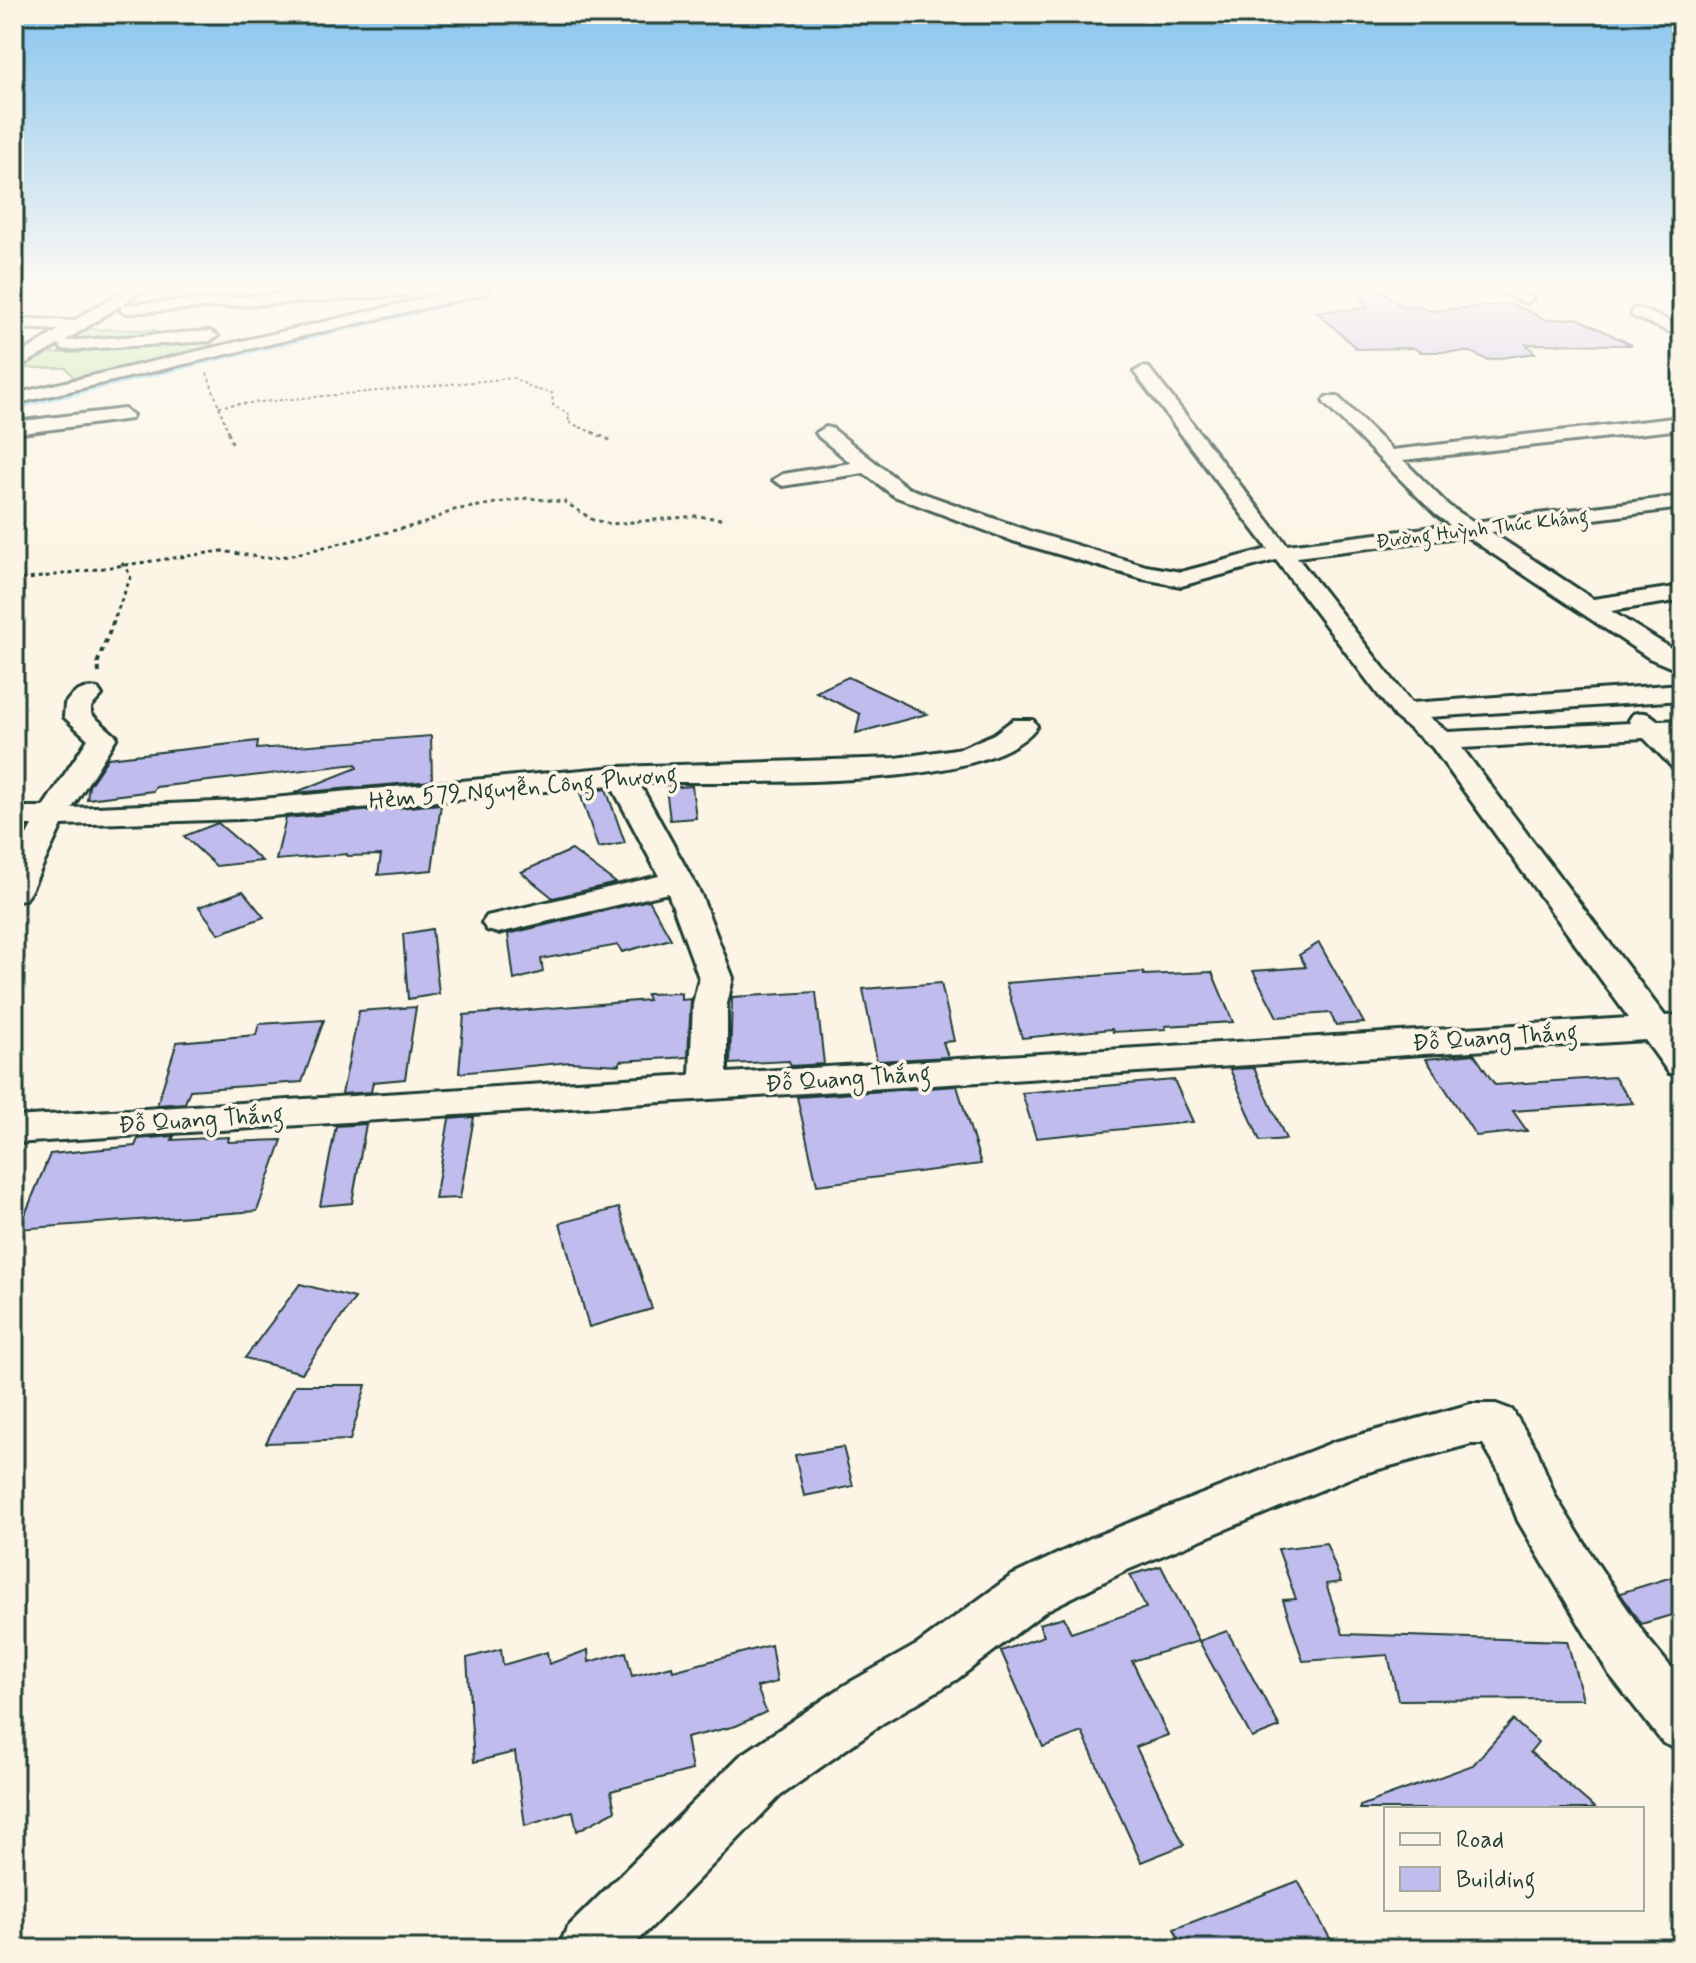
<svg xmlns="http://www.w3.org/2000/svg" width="1696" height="1963" font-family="Mynerve,sans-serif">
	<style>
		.green { fill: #b9e4a2; stroke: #6c906b; stroke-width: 2 }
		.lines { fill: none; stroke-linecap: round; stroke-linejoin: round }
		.canal { fill: #96dcf8; fill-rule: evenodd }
		.building { fill: #c1bcee; stroke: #1f3d34; stroke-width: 2 }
		.minor-casing { stroke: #1f3d34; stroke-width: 6 }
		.path-far2 { stroke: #1f3d34; stroke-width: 2; stroke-dasharray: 3 3; stroke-linecap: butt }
		.path-far1 { stroke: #1f3d34; stroke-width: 3; stroke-dasharray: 4 4; stroke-linecap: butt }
		.path { stroke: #1f3d34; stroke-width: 4; stroke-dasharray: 5 5; stroke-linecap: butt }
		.minor { fill: #fcf5e5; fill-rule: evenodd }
		.labels { text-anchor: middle; stroke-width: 7; stroke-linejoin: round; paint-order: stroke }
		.far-street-label { font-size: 20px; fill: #1f3d34; stroke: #fcf5e5 }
		.street-label { font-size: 24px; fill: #1f3d34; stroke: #fcf5e5 }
	</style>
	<rect width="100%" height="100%" fill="#fcf5e5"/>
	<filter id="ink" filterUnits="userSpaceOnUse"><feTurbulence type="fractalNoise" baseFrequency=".0125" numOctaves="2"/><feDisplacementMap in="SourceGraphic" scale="16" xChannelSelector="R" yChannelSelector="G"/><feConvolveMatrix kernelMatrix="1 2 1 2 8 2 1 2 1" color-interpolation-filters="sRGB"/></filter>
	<g filter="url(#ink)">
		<polygon class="green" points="76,329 155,330 154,334 219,346 74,378 66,368 19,368 41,353 79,353 92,347 49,346"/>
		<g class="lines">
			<polygon class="canal" points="487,289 512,289 504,294 14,410 14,400"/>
		</g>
		<g class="building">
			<polygon points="1352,289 1380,289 1401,306 1418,305 1431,311 1512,304 1547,320 1577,318 1632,345 1526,344 1535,353 1487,360 1471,352 1420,352 1414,348 1357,349 1317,312 1368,308"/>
			<polygon points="848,677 927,714 856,733 860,714 816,692"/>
			<polygon points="431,736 432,781 294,793 357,768 356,764 156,787 153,791 87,799 89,786 108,758 258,741 257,749"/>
			<polygon points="692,786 696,818 670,820 666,788"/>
			<polygon points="606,789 625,843 598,848 580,793"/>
			<polygon points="441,804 432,870 378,875 381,855 347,856 347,854 276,860 286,818"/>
			<polygon points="218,823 262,861 216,866 184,836"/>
			<polygon points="572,850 616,883 553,898 521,872"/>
			<polygon points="243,891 264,917 219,934 199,907"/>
			<polygon points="649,900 671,939 622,952 618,945 541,959 543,972 514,980 508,934"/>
			<polygon points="432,929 439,994 408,999 403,934"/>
			<polygon points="1319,943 1364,1023 1336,1025 1330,1013 1277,1017 1253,971 1306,967 1299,955"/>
			<polygon points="1143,972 1144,975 1212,972 1233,1022 1165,1026 1166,1029 1113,1032 1112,1029 1022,1038 1006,983"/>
			<polygon points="941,983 954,1041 943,1042 948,1057 877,1061 863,989"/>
			<polygon points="816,992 824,1064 791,1066 789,1061 730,1064 732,997"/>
			<polygon points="681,993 681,1000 691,999 688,1057 620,1061 620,1065 570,1062 459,1073 464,1015 648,1000 646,994"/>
			<polygon points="416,1007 405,1079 373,1082 371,1092 342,1094 359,1011"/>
			<polygon points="324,1020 302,1082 190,1090 185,1103 157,1105 177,1042 256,1035 259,1024"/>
			<polygon points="1474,1054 1495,1085 1614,1077 1633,1103 1513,1111 1527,1131 1476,1136 1426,1059"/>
			<polygon points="1254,1068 1286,1139 1260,1141 1230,1069"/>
			<polygon points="1174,1080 1193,1122 1036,1138 1022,1093"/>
			<polygon points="957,1086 981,1164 817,1185 797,1097"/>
			<polygon points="474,1117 460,1198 435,1199 449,1119"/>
			<polygon points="366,1124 352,1203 320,1206 336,1126"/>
			<polygon points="174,1136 172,1140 229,1137 228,1142 282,1140 257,1211 19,1229 50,1154 135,1146 138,1139"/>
			<polygon points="619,1208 652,1309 589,1327 560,1223"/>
			<polygon points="300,1284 355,1298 302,1373 245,1358"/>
			<polygon points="295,1385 366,1385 350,1440 266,1443"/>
			<polygon points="843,1447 853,1486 804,1496 795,1455"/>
			<polygon points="1326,1543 1341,1582 1326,1584 1343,1634 1567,1641 1583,1699 1398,1700 1388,1655 1303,1661 1283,1600 1296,1599 1278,1549"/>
			<polygon points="1161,1566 1199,1641 1132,1661 1168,1735 1136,1747 1184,1845 1141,1862 1082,1732 1043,1747 1001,1651 1044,1636 1039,1624 1064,1617 1071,1633 1146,1608 1130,1575"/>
			<polygon points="1672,1577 1682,1591 1682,1612 1641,1624 1620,1593"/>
			<polygon points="1227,1631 1265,1700 1280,1727 1252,1738 1199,1641"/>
			<polygon points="771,1645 777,1682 757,1687 766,1712 736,1726 686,1738 692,1770 611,1791 615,1811 577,1831 573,1811 525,1826 515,1752 474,1762 467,1658 501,1649 503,1665 547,1652 549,1664 588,1650 589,1662 626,1652 632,1676 672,1666 673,1671"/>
			<polygon points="1513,1720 1538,1742 1530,1752 1596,1809 1360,1809 1360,1806 1473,1765"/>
			<polygon points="1298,1881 1336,1949 1183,1949 1174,1929"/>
		</g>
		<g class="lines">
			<defs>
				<g id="minor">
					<polygon points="126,289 144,289 122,305 358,289 414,290 406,295 127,313 121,311 121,305 65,341 210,331 218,336 210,341 67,350 61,349 60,344 14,370 14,358 59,330 14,328 14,318 73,321"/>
					<polygon points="465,289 491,289 483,294 14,404 14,394"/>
					<polygon points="1496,289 1516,289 1534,298 1526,303"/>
					<polygon points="1638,308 1682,326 1682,337 1632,316 1632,310"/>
					<path d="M1143,367L1149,368L1287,545L1450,525L1435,514L1326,405L1323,401L1326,397H1338L1392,450L1682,417V429L1403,460L1449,506L1474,522L1682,496V508L1491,532L1593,599L1682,586V600L1611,611L1682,655V672L1649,658L1466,536L1297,557L1411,703L1682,684V700L1429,717L1448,732L1630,723L1629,720L1633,714C1644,711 1650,713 1658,721L1682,720V736L1674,737L1682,745V769L1672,767L1644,738L1462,748L1665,1016L1682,1015V1076L1669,1073L1645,1040L14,1143V1117L690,1075L693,1004L699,978L668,893L498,933L487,930L482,923L487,916L659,876L611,785L240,819L62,825L30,892L25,899L14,901V861L32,825H14V807H43L88,739L64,717L65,704C73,692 84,686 98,689L102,695L91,707V714L117,737L72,808L240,801L616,767L896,758L962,748L994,734L1013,720H1033L1037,726C987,797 723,778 639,783L701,895L733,978L727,1004V1073L1629,1018L1432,747L1395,717L1276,560L1181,586L1143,579L1013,541L894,496L864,473L783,486L773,480L783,474L851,463L819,437L816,433L826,427L833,429L908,488L1029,531L1146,566L1181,572L1268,549L1134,372Z"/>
					<polygon points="124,409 133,415 131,419 14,434 14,422"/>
					<polygon points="1471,1404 1496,1404 1512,1410 1537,1450 1555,1496 1596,1562 1647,1638 1682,1681 1682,1751 1663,1743 1609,1674 1518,1521 1499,1471 1483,1444 1471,1444 1357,1475 1127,1570 1047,1610 956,1680 883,1723 780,1796 630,1949 558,1949 567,1928 740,1756 845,1685 918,1644 1011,1576 1091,1538 1334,1442"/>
				</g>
			</defs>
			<use href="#minor" class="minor-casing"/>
			<g class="path-far2">
				<polyline points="207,373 229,434"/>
				<polyline points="219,406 514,378 534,389 552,393 553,405 570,415 568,422 596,434"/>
			</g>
			<g class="path-far1">
				<polyline points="228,432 232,443"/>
				<polyline points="592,432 612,441"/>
				<polyline points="14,581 222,551 264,558 288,556 425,523 454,510 528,498 565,502 593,520 611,524 696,516 722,519"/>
				<polyline points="115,617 131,576 122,563"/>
			</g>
			<polyline class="path" points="99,673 98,661 116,615"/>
			<use href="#minor" class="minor"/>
		</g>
	</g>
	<linearGradient id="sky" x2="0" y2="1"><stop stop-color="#87c4ee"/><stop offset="0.51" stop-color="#fefaf3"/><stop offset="1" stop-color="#fefaf3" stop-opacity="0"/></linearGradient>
	<rect width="1696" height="563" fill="url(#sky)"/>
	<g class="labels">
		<g class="far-street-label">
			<text transform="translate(1482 528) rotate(-7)" y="7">Đường Huỳnh Thúc Kháng</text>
		</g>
		<g class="street-label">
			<text transform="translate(523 787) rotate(-5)" y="8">Hẻm 579 Nguyễn Công Phương</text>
			<text transform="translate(1495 1037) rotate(-4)" y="8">Đỗ Quang Thắng</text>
			<text transform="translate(848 1078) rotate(-4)" y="8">Đỗ Quang Thắng</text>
			<text transform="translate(201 1119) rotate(-4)" y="8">Đỗ Quang Thắng</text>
		</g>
	</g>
	<rect width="1696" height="1963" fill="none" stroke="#fcf5e5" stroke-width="48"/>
	<rect x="24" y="24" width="1648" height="1915" fill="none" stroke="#1f3d34" stroke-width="3" filter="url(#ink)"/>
	<rect x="1384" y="1807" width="260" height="104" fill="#fcf5e5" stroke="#a4ab9e" stroke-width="2"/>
	<rect x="1400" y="1833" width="40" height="12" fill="#fcf5e5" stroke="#a4ab9e" stroke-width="2"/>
	<text x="1456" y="1847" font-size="24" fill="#1f3d34">Road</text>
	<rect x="1400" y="1867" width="40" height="24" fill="#c1bcee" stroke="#a4ab9e" stroke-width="2"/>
	<text x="1456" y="1887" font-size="24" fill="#1f3d34">Building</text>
</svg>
